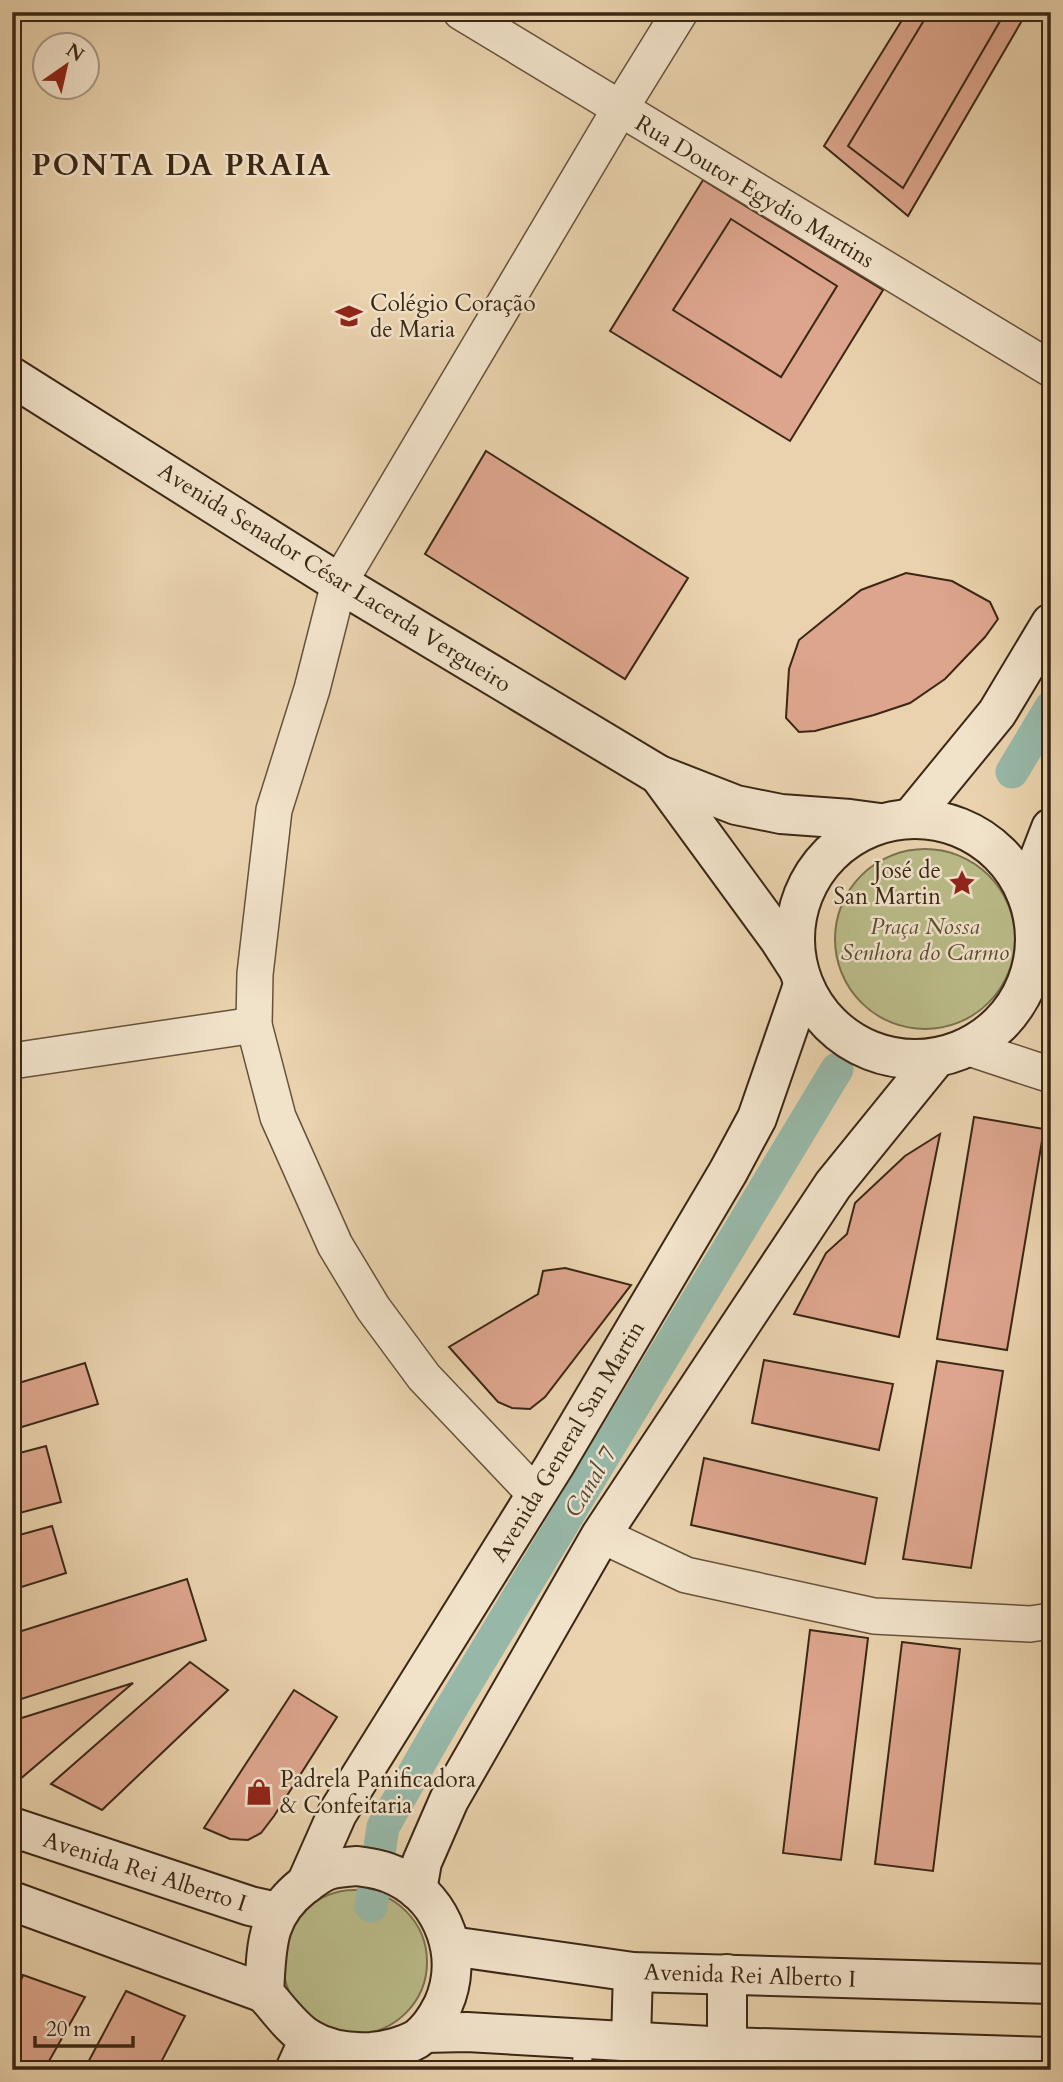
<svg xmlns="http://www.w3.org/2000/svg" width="1063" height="2082" font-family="Cardo,serif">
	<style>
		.green { fill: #b9bb88; stroke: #7a714e; stroke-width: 2 }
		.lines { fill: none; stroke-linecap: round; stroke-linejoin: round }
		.canal { stroke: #97b8a8; stroke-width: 33 }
		.building { fill: #dda58d; stroke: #3b2715; stroke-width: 2 }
		.lane-casing { stroke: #66523b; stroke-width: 21 }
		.street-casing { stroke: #66523b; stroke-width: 38 }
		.secondary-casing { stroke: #3b2715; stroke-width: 42 }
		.lane { stroke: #f1e2ca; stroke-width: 18 }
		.street { stroke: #f1e2ca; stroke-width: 35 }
		.secondary { stroke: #f1e2ca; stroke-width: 38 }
		.labels { text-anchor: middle; stroke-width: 5; stroke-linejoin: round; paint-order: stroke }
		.street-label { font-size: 23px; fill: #3b2715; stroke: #f1e2ca }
		.poi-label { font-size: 23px; fill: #3b2715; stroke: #f1e2ca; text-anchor: start }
		.park-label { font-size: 23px; font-style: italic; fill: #5a4c32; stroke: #f1e2ca }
		.water-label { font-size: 24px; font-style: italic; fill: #524b3a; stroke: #f1e2ca }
		.district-label { font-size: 30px; font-weight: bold; letter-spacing: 2px; fill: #3b2715; stroke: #f1e2ca }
	</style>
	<rect width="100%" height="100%" fill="#e9d2ad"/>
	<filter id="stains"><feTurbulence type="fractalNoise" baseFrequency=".00286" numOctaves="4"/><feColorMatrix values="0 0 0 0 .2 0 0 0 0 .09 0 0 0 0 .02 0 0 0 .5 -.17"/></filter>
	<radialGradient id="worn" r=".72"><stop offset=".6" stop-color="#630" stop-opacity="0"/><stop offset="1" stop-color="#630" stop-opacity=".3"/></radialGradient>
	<g class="green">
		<circle cx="925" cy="939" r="90"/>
		<circle cx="355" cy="1962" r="72"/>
	</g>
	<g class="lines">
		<g class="canal">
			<polyline points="1012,772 1051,707"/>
			<polyline points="371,1906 383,1827 446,1717 837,1069"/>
		</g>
	</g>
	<g class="building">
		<polygon points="907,12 1027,12 908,216 824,146"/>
		<polygon points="929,12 996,12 1003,16 903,188 848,146"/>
		<polygon points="703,180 883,290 790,441 610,331"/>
		<polygon points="731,219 837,286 781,377 673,310"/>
		<polygon points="486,451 688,578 625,679 425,554"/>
		<polygon points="906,573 952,581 990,602 998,619 985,637 945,679 910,703 874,715 815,731 799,732 786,718 789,669 799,640 861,590"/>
		<polygon points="974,1117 1044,1129 1007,1350 937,1339"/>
		<polygon points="940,1134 899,1337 794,1314 826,1253 847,1234 855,1203 905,1156"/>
		<polygon points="565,1268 631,1285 545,1397 530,1409 512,1408 498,1402 449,1347 538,1294 543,1271"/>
		<polygon points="764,1360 893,1384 879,1450 752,1423"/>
		<polygon points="937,1361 1003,1371 971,1568 903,1559"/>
		<polygon points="85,1363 98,1404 12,1430 12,1385"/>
		<polygon points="46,1446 61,1502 12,1515 12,1455"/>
		<polygon points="704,1458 877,1498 865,1564 691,1525"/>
		<polygon points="52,1526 66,1573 12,1590 12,1537"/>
		<polygon points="187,1579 206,1640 12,1702 12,1634"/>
		<polygon points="810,1630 868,1638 841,1860 783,1853"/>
		<polygon points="902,1642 960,1649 933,1871 875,1864"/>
		<polygon points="190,1662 228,1690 102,1810 51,1784"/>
		<polygon points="133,1683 12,1786 12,1721"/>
		<polygon points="294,1690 337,1717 274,1816 261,1833 248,1840 230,1839 204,1828"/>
		<polygon points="23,1975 85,1997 44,2070 12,2070 12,2001"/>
		<polygon points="126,1991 185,2016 157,2070 84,2070"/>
	</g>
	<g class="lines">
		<defs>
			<polyline id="lane" points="582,2070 583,2039"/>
			<g id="street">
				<polyline points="461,12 1051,369"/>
				<polyline points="1033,914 1051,933"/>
				<polyline points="969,1048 1051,1075"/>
				<polyline points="12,1061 254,1025"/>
				<polyline points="535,1494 424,1377 373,1308 335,1245 278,1117 254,1025 255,974 274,810 312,689 339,583 620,109 680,12"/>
				<polyline points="601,1535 686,1575 874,1616 1030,1624 1051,1621"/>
			</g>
			<g id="secondary">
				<polyline points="12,377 339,583 659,775 736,805 781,814 850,819 880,823"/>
				<polyline points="659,775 779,939 797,967"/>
				<polyline points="911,818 997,713 1051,623"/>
				<circle cx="915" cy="939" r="120"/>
				<polyline points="1026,893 1051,828"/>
				<polyline points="12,1827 250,1906 277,1912"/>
				<path d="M357,1866C371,1868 385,1870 398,1877C445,1901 464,1958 443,2005C437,2017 428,2031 417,2039C405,2046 385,2051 371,2052C350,2053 327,2050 309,2039C291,2028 278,2008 264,1993C267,1948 264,1917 303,1886C325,1869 328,1868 357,1866Z"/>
				<polyline points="306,1884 337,1814 554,1466 728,1172 757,1118 803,985"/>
				<polyline points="417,1890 422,1862 449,1800 601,1535 833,1185 936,1058"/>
				<polyline points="12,1901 264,1993"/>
				<polyline points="451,1946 633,1972 1051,1984"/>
				<polyline points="727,1974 727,2047"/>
				<polyline points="424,2033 467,2032 727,2047 1051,2057"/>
				<polyline points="631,2041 633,1972"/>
				<polyline points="295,2070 309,2039"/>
			</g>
		</defs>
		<use href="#lane" class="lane-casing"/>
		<use href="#street" class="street-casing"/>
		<use href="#secondary" class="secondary-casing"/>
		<use href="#lane" class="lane"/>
		<use href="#street" class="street"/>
		<use href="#secondary" class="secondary"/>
	</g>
	<defs>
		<symbol id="school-bare" viewBox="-9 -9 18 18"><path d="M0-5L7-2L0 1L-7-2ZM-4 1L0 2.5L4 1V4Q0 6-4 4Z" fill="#8f2418" stroke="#f1e2ca" stroke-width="2.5" paint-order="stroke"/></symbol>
		<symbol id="sight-bare" viewBox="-9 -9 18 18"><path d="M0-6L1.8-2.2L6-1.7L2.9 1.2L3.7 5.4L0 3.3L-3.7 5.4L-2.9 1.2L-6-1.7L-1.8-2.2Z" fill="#8f2418" stroke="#f1e2ca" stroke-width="2.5" paint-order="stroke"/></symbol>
		<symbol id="shop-bare" viewBox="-9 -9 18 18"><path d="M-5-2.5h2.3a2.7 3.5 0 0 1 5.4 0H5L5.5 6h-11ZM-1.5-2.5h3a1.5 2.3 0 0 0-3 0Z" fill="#8f2418" stroke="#f1e2ca" stroke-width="2.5" paint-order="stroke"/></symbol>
	</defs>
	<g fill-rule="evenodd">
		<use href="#school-bare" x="330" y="297" width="38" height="38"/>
		<use href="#sight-bare" x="943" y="864" width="38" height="38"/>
		<use href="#shop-bare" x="240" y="1773" width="38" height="38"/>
	</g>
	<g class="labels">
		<g class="street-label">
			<text transform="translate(755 191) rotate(31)" y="8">Rua Doutor Egydio Martins</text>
			<text transform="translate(335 577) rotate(32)" y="8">Avenida Senador César Lacerda Vergueiro</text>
			<text transform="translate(567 1441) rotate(-59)" y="8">Avenida General San Martin</text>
			<text transform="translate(145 1871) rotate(18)" y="8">Avenida Rei Alberto I</text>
			<text transform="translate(750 1975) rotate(2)" y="8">Avenida Rei Alberto I</text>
		</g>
		<g class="poi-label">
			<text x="370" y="311">Colégio Coração<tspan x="370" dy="26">de Maria</tspan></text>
			<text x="941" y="878" text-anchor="end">José de<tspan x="941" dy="26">San Martin</tspan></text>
			<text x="280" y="1787">Padrela Panificadora<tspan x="280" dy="26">&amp; Confeitaria</tspan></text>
		</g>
		<g class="park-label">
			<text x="925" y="934">Praça Nossa<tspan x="925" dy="26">Senhora do Carmo</tspan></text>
		</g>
		<g class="water-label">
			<text transform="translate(590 1482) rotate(-59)" y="8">Canal 7</text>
		</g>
		<g class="district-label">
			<text x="182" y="175">PONTA DA PRAIA</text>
		</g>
	</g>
	<rect width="1063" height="2082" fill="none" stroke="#e9d2ad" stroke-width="42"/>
	<rect x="14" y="14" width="1035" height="2054" fill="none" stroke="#3b2715" stroke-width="3.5"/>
	<rect x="21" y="21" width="1021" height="2040" fill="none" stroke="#3b2715" stroke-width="2"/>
	<g transform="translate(66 66) rotate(34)"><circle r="33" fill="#f1e2ca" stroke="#a89782" stroke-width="2"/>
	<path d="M0-5L12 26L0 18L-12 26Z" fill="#8f2418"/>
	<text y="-10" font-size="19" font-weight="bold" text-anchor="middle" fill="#3b2715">N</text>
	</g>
	<path d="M35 2036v10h98v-10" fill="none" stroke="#3b2715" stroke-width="3.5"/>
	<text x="46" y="2036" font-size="21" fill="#3b2715" stroke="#f1e2ca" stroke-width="5" paint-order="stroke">20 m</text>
	<rect width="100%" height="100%" filter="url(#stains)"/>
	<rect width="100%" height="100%" fill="url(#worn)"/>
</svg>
